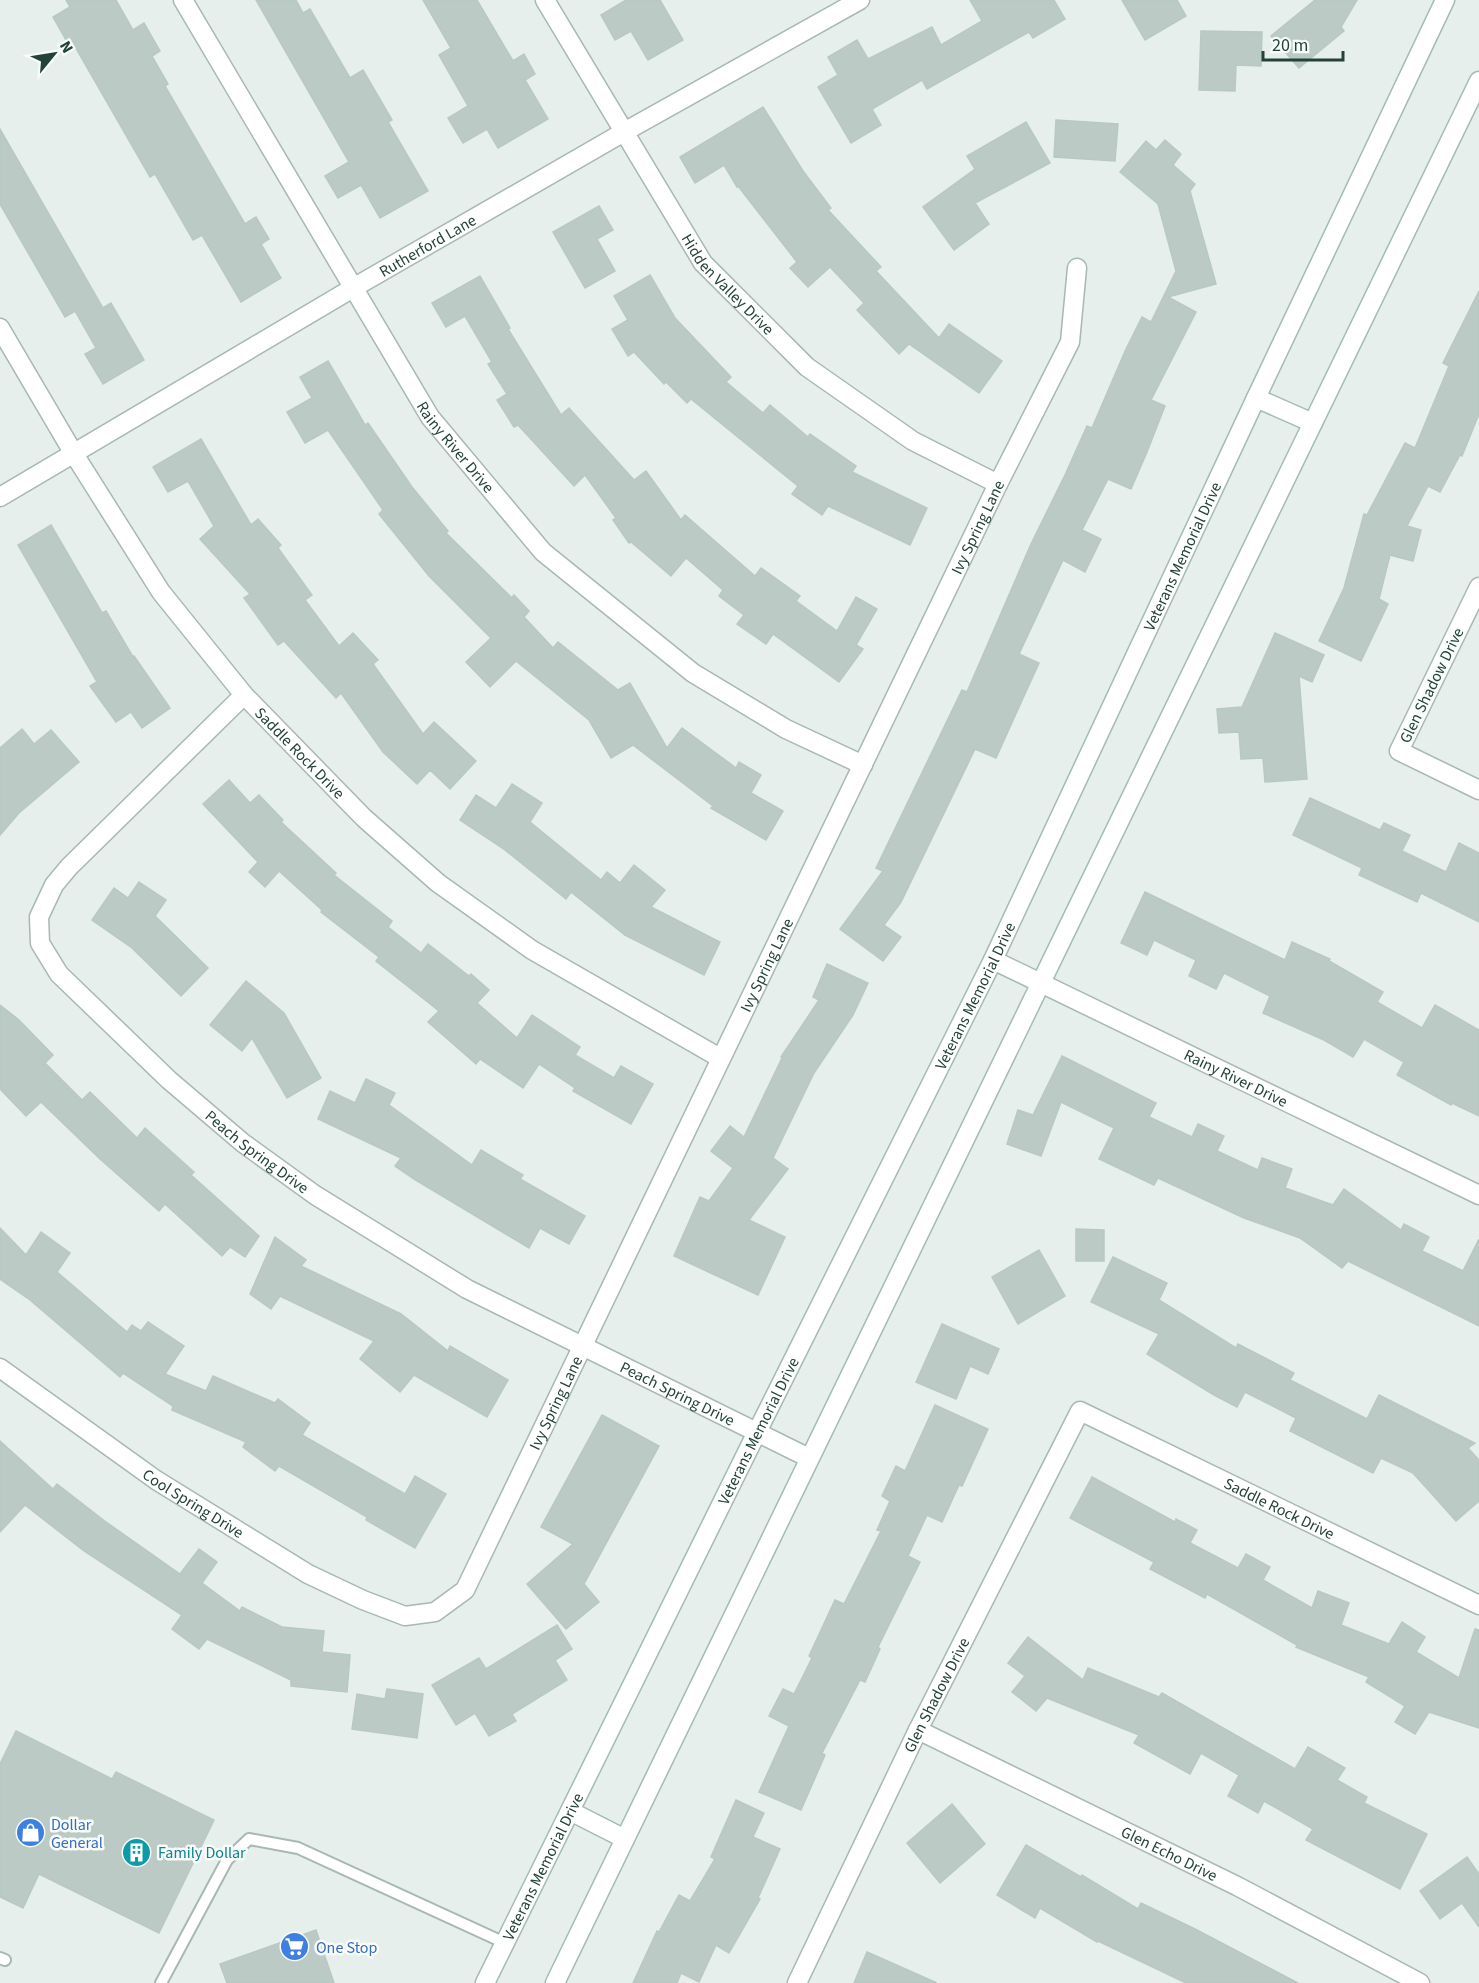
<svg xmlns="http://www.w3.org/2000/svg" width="1479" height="1983" font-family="'Source Sans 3',sans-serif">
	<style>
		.building { fill: #bbcac4; stroke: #b8c9c2; stroke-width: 1.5 }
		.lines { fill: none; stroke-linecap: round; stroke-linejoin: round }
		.lane-casing { stroke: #a8b8b2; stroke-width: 14 }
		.street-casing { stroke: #a8b8b2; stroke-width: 21 }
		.secondary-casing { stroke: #a4bbb3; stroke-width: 21 }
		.lane { stroke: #fff; stroke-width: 10 }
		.street { stroke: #fff; stroke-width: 18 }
		.secondary { stroke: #fff; stroke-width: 18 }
		.labels { text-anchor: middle; stroke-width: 5; stroke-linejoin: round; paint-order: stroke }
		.street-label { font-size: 16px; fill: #24423a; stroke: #f7fbf9 }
		.shop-label { font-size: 16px; fill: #366cbe; stroke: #f7fbf9; text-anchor: start }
		.culture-label { font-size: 16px; fill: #0d838f; stroke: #f7fbf9; text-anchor: start }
	</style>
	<rect width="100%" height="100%" fill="#e6efeb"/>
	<g class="building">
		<polygon points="66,0 116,0 133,30 144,23 160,51 152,56 168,84 165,86 245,224 256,217 269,239 261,244 281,278 241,302 202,235 193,240 155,174 150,177 74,45 70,47 53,17 70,7"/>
		<polygon points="256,0 296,0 303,13 310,9 350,78 363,70 392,120 388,122 428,191 380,218 361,185 338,198 325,176 349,162"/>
		<polygon points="423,0 477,0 513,61 524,54 535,74 525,80 548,119 498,148 487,129 463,143 448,118 468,106 439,55 451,48"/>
		<polygon points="626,0 660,0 683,40 648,60 631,31 615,40 601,15"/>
		<polygon points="970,0 1054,0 1065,19 1033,38 1029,32 927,89 922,80 872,109 881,125 851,143 818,87 838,75 828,57 857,40 868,59 932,27 941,45 982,21"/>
		<polygon points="1122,0 1177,0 1186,16 1145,40"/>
		<polygon points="1315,0 1357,0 1341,27 1344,31 1299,68 1271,36"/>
		<polygon points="1201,31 1262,32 1261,66 1236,65 1235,91 1199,90"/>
		<polygon points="763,107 803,171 831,208 828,210 881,267 876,271 939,338 949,324 1002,361 979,393 909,344 899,354 857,310 864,303 830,267 808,287 790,268 797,262 738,186 737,187 724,165 695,183 680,157"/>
		<polygon points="1056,120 1118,124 1115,161 1054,157"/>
		<polygon points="1026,122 1050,163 975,203 989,224 954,250 923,207 975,169 967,156"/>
		<polygon points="0,129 103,308 111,303 144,360 103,384 85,354 96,348 75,311 65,317 0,204"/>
		<polygon points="1165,140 1181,154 1173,165 1195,184 1190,191 1216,284 1168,297 1196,312 1151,400 1165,406 1147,452 1131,489 1108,479 1082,530 1101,539 1085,572 1063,560 1019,654 1039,663 1024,696 996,758 975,749 901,902 884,925 901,937 883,961 840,929 883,871 876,868 962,690 967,692 1031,544 1065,475 1087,426 1092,428 1126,349 1142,317 1151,322 1176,271 1158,204 1120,172 1146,141 1156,150"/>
		<polygon points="599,206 613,230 597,239 615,271 585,288 553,232"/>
		<polygon points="650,275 675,318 731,377 726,382 763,413 770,405 808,437 810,434 856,466 852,472 927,508 910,545 828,506 822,515 792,494 798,486 691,399 687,403 666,382 664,384 634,352 628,356 612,329 628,320 614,296"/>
		<polygon points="480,276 510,328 508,329 561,415 569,408 634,480 646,471 681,520 685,515 755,576 761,568 800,596 796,601 837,631 856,597 877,609 856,645 863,649 839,682 773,634 766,644 737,624 744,615 719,596 723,590 686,558 671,576 631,542 629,543 613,520 616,518 585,475 574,486 518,425 514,427 497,400 507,394 488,364 492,362 465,316 446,327 432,303"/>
		<polygon points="1479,291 1479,414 1462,456 1460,455 1440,492 1428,486 1407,526 1421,530 1413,561 1390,555 1379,599 1388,604 1361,661 1319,641 1344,588 1364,514 1367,515 1405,443 1415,448 1449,366 1443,363"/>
		<polygon points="328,361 365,425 368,423 412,487 448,531 446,533 512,598 514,595 529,611 524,617 553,648 558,642 618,690 630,683 667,748 682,728 736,768 739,762 761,775 751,793 783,811 766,840 711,808 713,806 633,745 611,758 589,720 516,661 490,687 466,662 491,638 429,576 379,514 383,510 328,430 305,443 287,412 312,398 300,377"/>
		<polygon points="201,439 251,525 258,519 281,545 278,548 312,595 305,600 339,646 353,633 378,660 373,664 423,734 434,722 476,761 450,789 430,770 417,784 383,752 341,693 336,698 284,641 278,645 244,598 250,594 200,539 214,526 188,481 168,492 153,467"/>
		<polygon points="51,525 102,613 106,611 133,657 134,656 170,708 142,728 131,712 116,722 90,686 97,682 18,545"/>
		<polygon points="1275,633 1324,655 1312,682 1299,676 1307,779 1265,782 1263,758 1241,759 1239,732 1219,733 1217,709 1242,707"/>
		<polygon points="22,729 34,744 51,730 79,762 19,813 0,835 0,748"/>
		<polygon points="229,780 250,803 259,795 283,820 281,822 336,873 334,875 392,921 388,927 421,953 428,944 469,976 471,974 489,990 477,1003 517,1038 532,1015 580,1047 575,1055 614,1078 621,1066 653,1084 631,1124 573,1091 575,1088 539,1064 523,1088 480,1059 476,1064 428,1022 439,1011 376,961 379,957 321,912 322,910 279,871 265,887 249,872 258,862 203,804"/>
		<polygon points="512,784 542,803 530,822 601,880 607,872 620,883 634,865 665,890 651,907 720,942 704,975 625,935 571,892 566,899 505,850 460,820 476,795 496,808"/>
		<polygon points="1310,798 1380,830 1384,823 1410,835 1402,851 1446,872 1459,843 1479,853 1479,922 1421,893 1417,902 1359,875 1362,868 1293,835"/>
		<polygon points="139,882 166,900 155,916 208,968 181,996 132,948 92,920 114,888 128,898"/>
		<polygon points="1145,892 1285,960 1292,942 1330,959 1329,961 1383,992 1377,1002 1422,1028 1435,1005 1479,1030 1479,1116 1452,1103 1451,1105 1397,1075 1404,1062 1364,1039 1353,1057 1324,1040 1263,1013 1270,996 1224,973 1216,989 1189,976 1196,960 1154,940 1147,955 1121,943"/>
		<polygon points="827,964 868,983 853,1015 814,1073 773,1158 788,1169 749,1220 785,1237 758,1295 674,1256 700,1197 709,1201 733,1168 711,1151 730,1126 744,1137 782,1058 781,1057 819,1000 813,997"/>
		<polygon points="246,981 284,1013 321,1078 287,1098 252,1038 242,1051 210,1025"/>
		<polygon points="0,1005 19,1020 53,1055 45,1063 82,1100 90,1092 137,1138 145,1128 194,1172 191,1175 259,1236 245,1257 230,1247 222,1256 165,1204 159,1211 100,1159 41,1102 26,1116 0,1089"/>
		<polygon points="1062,1056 1156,1103 1149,1117 1192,1137 1198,1124 1224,1136 1217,1151 1258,1170 1262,1158 1292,1169 1285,1188 1333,1205 1344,1189 1401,1230 1404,1224 1429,1237 1422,1251 1463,1271 1479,1239 1479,1326 1348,1261 1342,1268 1300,1238 1244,1218 1158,1178 1154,1185 1099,1159 1114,1128 1061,1102 1041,1156 1007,1144 1018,1110 1033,1115"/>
		<polygon points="366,1079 395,1093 389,1105 472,1165 481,1150 523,1175 520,1179 585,1216 569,1244 540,1228 529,1248 414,1179 395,1166 401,1158 318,1119 330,1091 355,1103"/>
		<polygon points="0,1228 26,1255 41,1232 70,1253 57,1272 127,1332 132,1325 141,1331 148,1322 184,1346 165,1374 206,1391 213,1376 275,1403 278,1399 310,1423 302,1435 405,1494 415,1476 446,1494 415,1548 366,1520 367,1517 279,1466 275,1471 243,1447 246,1442 172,1410 173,1406 123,1373 120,1377 30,1300 0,1279"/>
		<polygon points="1076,1229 1104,1230 1104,1261 1076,1261"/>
		<polygon points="275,1237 306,1260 301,1266 401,1314 448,1351 450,1346 508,1380 487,1417 414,1375 400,1392 360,1359 374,1341 280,1296 271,1309 250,1294"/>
		<polygon points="1039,1250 1065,1296 1018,1324 992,1277"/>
		<polygon points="1113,1257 1167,1283 1159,1300 1236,1348 1238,1344 1294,1373 1290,1380 1367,1419 1379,1395 1475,1443 1468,1448 1479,1460 1479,1501 1456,1521 1413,1473 1381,1458 1373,1473 1290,1431 1296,1418 1245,1392 1237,1407 1214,1395 1147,1354 1159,1334 1091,1302"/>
		<polygon points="942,1324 999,1349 988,1374 970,1366 956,1399 916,1382"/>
		<polygon points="935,1405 988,1429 962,1486 959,1485 942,1522 927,1515 908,1556 920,1562 878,1647 880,1649 865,1682 860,1680 822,1753 825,1755 801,1810 759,1792 789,1726 769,1716 783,1689 794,1694 812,1658 809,1656 835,1600 844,1604 881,1531 877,1530 890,1501 882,1496 896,1466 905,1471"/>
		<polygon points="602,1415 659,1446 584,1584 599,1602 566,1629 527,1584 573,1544 541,1527"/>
		<polygon points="0,1441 53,1489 57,1484 106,1522 180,1574 199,1549 217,1562 202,1583 240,1611 242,1607 282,1627 324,1631 322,1652 350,1655 347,1692 291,1686 291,1680 207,1639 199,1649 172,1629 182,1615 84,1551 25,1505 0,1532"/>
		<polygon points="1092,1477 1175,1522 1176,1519 1197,1530 1190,1543 1238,1568 1246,1554 1270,1567 1263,1580 1312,1608 1318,1591 1349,1603 1341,1625 1389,1644 1402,1622 1425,1637 1416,1652 1459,1678 1475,1629 1479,1630 1479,1728 1429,1712 1415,1734 1395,1722 1405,1706 1366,1682 1369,1677 1296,1647 1297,1645 1207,1594 1205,1598 1150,1569 1154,1562 1070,1518"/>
		<polygon points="557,1625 572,1649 555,1660 567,1680 512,1714 516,1721 489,1736 475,1713 456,1725 432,1685 479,1658 486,1669"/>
		<polygon points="1028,1637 1083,1680 1088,1668 1159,1697 1162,1693 1295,1769 1308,1747 1345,1768 1337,1780 1367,1797 1364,1803 1427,1834 1400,1889 1306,1840 1313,1829 1264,1801 1258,1813 1228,1796 1239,1775 1201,1753 1190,1774 1134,1743 1139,1735 1047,1698 1036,1711 1012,1692 1025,1676 1008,1663"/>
		<polygon points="387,1689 423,1694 417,1738 352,1729 357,1694 385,1699"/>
		<polygon points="16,1731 112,1779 116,1772 214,1820 159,1933 39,1874 23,1908 0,1897 0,1764"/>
		<polygon points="736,1800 764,1813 753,1837 780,1849 758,1898 760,1899 729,1953 716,1945 699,1982 681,1973 677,1983 633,1983 657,1931 659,1932 679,1895 690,1901 715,1859 711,1857"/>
		<polygon points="952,1804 985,1844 940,1883 907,1843"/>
		<polygon points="1026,1845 1081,1877 1082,1875 1138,1909 1141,1903 1195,1929 1298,1983 1186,1983 1098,1941 1097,1942 1040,1908 1035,1918 997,1895"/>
		<polygon points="1467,1857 1479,1874 1479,1927 1462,1903 1440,1919 1420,1891"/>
		<polygon points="316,1930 334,1983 227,1983 220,1964"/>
		<polygon points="867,1952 937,1983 854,1983"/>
	</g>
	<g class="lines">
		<defs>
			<g id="lane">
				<polyline points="0,1958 5,1960"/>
				<polyline points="161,1983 227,1860 249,1839 298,1848 505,1943"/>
			</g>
			<g id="street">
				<path id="s1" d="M183,0L430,417L543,552L693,673L786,729L863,765"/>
				<path id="s2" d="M545,0L703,263L807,367L913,441L998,484"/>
				<path id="s3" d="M0,328L74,454L161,592L244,695L364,818L438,883L532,950L720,1058"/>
				<path id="s4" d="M0,497L353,288L624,132L860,0"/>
				<polyline points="1479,587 1399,751 1479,790"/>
				<path id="s5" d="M244,695L69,867L54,885L39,917L40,943L59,974L169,1080L243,1143L315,1195L467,1289L809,1458"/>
				<path id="s6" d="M993,960L1479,1195"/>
				<path id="s7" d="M0,1368L156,1480L308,1574L363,1600L405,1616L435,1612L465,1590L998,484L1070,342L1077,268"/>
				<path id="s8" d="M918,1730L1237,1886L1420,1983"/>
				<path id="s9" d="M797,1983L918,1730L1080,1411L1479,1605"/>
			</g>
			<g id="secondary">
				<polyline points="1256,398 1313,423"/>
				<polyline points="570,1811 625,1839"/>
				<path id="s10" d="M485,1983L757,1432L993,960L1256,398L1445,0"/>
				<polyline points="555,1983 1479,81"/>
			</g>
		</defs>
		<use href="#lane" class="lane-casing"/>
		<use href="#street" class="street-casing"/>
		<use href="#secondary" class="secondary-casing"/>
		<use href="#lane" class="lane"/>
		<use href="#street" class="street"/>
		<use href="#secondary" class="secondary"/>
	</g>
	<defs>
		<symbol id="shop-disc" viewBox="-11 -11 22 22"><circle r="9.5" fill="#3f7fe0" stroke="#f7fbf9"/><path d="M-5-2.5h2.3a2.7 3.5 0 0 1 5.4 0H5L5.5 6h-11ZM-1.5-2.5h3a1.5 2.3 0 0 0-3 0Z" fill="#fff"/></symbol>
		<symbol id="building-disc" viewBox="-11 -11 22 22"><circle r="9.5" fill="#0f9aa8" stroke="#f7fbf9"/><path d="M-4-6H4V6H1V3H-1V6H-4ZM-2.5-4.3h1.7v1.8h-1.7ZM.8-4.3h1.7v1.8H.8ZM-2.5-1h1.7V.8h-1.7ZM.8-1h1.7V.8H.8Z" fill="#fff"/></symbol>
		<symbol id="supermarket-disc" viewBox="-11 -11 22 22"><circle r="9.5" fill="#3f7fe0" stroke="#f7fbf9"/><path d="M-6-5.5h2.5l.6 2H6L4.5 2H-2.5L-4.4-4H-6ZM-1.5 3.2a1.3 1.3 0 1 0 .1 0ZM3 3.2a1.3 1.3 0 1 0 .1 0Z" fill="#fff"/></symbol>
	</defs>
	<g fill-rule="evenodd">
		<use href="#shop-disc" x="14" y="1816" width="33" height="33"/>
		<use href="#building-disc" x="120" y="1836" width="33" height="33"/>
		<use href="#supermarket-disc" x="278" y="1930" width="33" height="33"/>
	</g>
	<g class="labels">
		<g class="street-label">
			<text dy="6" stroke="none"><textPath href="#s4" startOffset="496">Rutherford Lane</textPath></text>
			<text dy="6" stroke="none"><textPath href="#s2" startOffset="339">Hidden Valley Drive</textPath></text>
			<text dy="6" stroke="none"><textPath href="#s1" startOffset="524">Rainy River Drive</textPath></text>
			<text dy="6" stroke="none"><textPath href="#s7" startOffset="1724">Ivy Spring Lane</textPath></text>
			<text dy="6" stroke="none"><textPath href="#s10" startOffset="1588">Veterans Memorial Drive</textPath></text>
			<text transform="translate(1431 685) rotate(-64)" y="6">Glen Shadow Drive</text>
			<text dy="6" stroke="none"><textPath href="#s3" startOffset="522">Saddle Rock Drive</textPath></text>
			<text dy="6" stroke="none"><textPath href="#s7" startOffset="1238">Ivy Spring Lane</textPath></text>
			<text dy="6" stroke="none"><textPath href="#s10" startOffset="1102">Veterans Memorial Drive</textPath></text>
			<text dy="6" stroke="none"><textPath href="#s6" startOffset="270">Rainy River Drive</textPath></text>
			<text dy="6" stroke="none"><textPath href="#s5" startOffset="633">Peach Spring Drive</textPath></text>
			<text dy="6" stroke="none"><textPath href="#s5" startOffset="1119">Peach Spring Drive</textPath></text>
			<text dy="6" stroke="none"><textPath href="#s7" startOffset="752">Ivy Spring Lane</textPath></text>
			<text dy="6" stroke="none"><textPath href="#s10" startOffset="616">Veterans Memorial Drive</textPath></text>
			<text dy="6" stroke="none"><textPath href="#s7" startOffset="236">Cool Spring Drive</textPath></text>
			<text dy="6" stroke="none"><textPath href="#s9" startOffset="860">Saddle Rock Drive</textPath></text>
			<text dy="6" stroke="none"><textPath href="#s9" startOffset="320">Glen Shadow Drive</textPath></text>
			<text dy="6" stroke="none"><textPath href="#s8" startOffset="280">Glen Echo Drive</textPath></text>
			<text dy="6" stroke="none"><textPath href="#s10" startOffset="130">Veterans Memorial Drive</textPath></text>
		</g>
		<g class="shop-label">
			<text x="51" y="1830">Dollar<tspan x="51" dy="18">General</tspan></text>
			<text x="316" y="1953">One Stop</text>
		</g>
		<g class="culture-label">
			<text x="158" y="1858">Family Dollar</text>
		</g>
	</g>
	<g transform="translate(54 54) rotate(60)" stroke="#f7fbf9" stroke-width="4.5" paint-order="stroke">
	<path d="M0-4.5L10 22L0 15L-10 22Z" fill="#24423a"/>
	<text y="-9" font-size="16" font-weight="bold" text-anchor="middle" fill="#24423a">N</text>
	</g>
	<path d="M1263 51v9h80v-9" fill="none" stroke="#24423a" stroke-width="3"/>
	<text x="1272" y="51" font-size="18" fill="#24423a" stroke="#f7fbf9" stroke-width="4.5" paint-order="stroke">20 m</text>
</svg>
